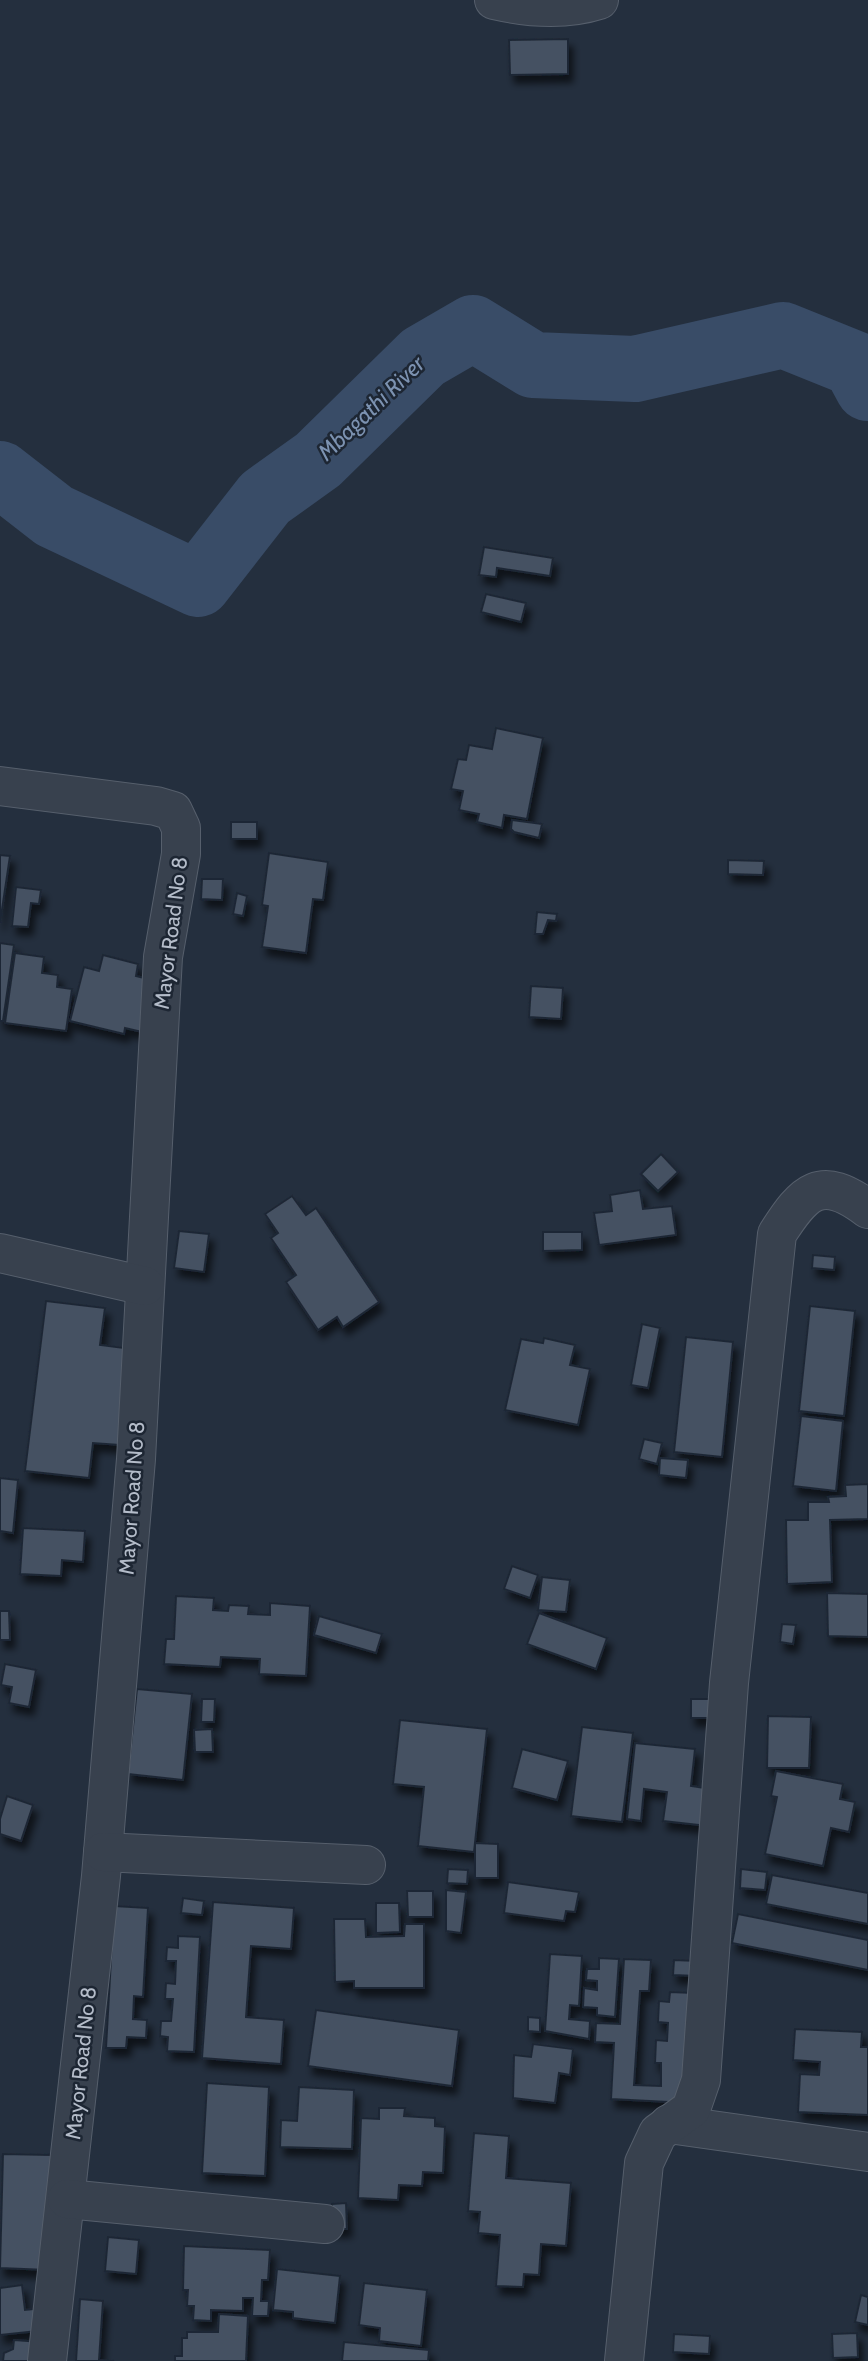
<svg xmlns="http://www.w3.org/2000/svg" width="868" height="2361" font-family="Cabin,sans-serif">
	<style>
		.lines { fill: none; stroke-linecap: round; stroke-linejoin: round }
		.river { stroke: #394c67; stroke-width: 66 }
		.building { fill: #455162; stroke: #1f2835; stroke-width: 2; filter: url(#shadow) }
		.minor-casing { stroke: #565f6c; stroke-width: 40 }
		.minor { stroke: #38414e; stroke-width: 38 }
		.labels { text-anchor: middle; stroke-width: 5; stroke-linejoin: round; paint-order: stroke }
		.street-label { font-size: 21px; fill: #b4bcc9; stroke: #1d2633 }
		.water-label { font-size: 23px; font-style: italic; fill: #7c92b1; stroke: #1d2633 }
	</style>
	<defs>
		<filter id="shadow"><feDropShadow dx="4.5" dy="8" stdDeviation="3.5" flood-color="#0009"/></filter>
	</defs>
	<rect width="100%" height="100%" fill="#242f3e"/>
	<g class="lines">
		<polyline class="river" points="0,474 54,516 198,584 265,498 318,460 423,357 473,328 533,365 635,369 783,335 855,364 868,388"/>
	</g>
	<g class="building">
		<polygon points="568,39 568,74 510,75 509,40"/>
		<polygon points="484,547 553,558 550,576 497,568 496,577 479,575"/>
		<polygon points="486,594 526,603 521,622 481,612"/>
		<polygon points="496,728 543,738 527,819 504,815 502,828 477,822 479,814 459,810 463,791 451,789 458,759 466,760 469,745 492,749"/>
		<polygon points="512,820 542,824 539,838 514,832 511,829"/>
		<rect x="231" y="822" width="26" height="17"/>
		<polygon points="269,853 328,862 323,900 313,899 306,953 262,947 268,906 262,905"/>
		<polygon points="0,855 10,856 0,923"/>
		<polygon points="728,860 764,861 763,875 728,874"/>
		<polygon points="202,879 223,879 222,900 201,899"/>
		<polygon points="16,887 41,890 39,904 31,903 28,927 12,926"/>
		<polygon points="237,893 247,896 243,916 233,914"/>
		<polygon points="537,912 557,914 556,921 548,920 543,934 535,934"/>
		<polygon points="0,943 14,945 3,1021 0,1021"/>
		<polygon points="15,953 44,957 42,973 58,975 57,987 72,989 66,1031 5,1023"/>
		<polygon points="103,955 138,964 136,976 156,981 142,1032 125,1028 124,1034 70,1021 84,967 99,971"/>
		<polygon points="531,986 563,988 561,1019 529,1017"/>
		<polygon points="661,1154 678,1172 658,1191 641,1174"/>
		<polygon points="640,1190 643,1209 672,1206 676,1235 599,1245 594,1213 612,1211 610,1195"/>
		<polygon points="292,1196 306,1215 316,1208 379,1302 343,1327 337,1317 318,1330 286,1282 296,1275 271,1238 278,1233 265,1214"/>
		<polygon points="179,1231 209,1234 204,1272 174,1268"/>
		<polygon points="543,1232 582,1232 582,1250 543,1251"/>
		<polygon points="813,1255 835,1257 834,1270 812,1268"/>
		<polygon points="46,1301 105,1308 100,1345 132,1349 120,1445 93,1443 89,1478 25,1471"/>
		<polygon points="810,1306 855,1311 844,1416 799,1411"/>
		<polygon points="642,1324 660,1328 648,1388 631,1385"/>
		<polygon points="686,1337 733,1342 722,1457 674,1452"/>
		<polygon points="544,1338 575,1345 570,1365 590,1369 578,1425 505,1410 521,1339 543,1343"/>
		<polygon points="801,1416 843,1421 836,1491 793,1486"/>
		<polygon points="644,1439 662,1443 657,1464 639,1459"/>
		<polygon points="660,1458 688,1460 686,1478 659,1475"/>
		<polygon points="0,1478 18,1480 13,1533 0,1531"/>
		<polygon points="868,1484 868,1519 830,1520 832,1582 787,1584 786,1520 808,1520 808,1502 829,1502 828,1497 846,1496 845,1485"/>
		<polygon points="23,1528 85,1531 83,1562 62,1560 61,1576 20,1574"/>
		<polygon points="512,1566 538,1575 530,1598 504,1589"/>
		<polygon points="542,1577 570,1580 566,1612 538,1610"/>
		<polygon points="827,1593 868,1594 868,1637 828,1636"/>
		<polygon points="176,1596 214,1598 213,1610 228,1611 229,1605 249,1606 248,1614 270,1615 270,1603 310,1606 306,1676 259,1674 260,1659 221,1657 220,1667 164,1664 166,1639 174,1639"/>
		<polygon points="0,1611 9,1611 10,1640 0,1640"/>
		<polygon points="539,1613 607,1638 596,1669 527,1644"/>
		<polygon points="319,1616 382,1634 376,1653 314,1635"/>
		<polygon points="782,1624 796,1625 793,1644 780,1642"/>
		<polygon points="5,1664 36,1670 29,1707 9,1703 12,1687 1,1685"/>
		<polygon points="137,1689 192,1694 183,1780 128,1774"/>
		<polygon points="202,1699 215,1699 214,1722 201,1722"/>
		<polygon points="691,1699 722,1699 721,1718 691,1718"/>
		<polygon points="768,1716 811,1717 809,1768 767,1768"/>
		<polygon points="400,1720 487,1729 474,1852 418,1846 424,1787 393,1784"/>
		<polygon points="582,1727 633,1733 622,1822 571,1816"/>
		<polygon points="212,1729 213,1752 195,1752 194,1730"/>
		<polygon points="635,1743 695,1749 691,1786 711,1789 708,1826 663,1821 667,1792 644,1789 641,1821 627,1819"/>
		<polygon points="522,1749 568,1761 557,1800 512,1788"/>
		<polygon points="776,1771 843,1784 840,1799 855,1802 849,1832 831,1828 823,1866 765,1854 777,1797 771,1796"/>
		<polygon points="7,1796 33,1805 21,1841 0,1834 0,1819"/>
		<polygon points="475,1843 498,1844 498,1878 475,1878"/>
		<polygon points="448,1869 468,1870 467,1884 447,1883"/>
		<polygon points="741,1869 767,1872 765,1890 740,1888"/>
		<polygon points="772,1875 868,1893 868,1924 766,1904"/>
		<polygon points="508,1882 579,1892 575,1912 566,1911 564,1921 504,1913"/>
		<polygon points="446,1890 466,1892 461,1933 446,1931"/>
		<polygon points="407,1891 433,1891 433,1917 408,1917"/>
		<polygon points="183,1898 204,1901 202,1915 181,1913"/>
		<polygon points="213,1902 294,1908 291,1949 251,1946 246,2017 284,2020 281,2064 202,2058"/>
		<polygon points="376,1903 399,1903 400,1932 376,1933"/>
		<polygon points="114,1906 148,1908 143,1997 134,1996 133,2019 147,2020 146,2038 127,2037 126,2048 106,2048"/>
		<polygon points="738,1914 868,1940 868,1970 732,1943"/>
		<polygon points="334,1919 365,1919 366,1937 404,1936 405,1924 424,1924 424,1988 354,1988 354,1981 335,1982"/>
		<polygon points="178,1936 200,1937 194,2052 167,2051 168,2037 160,2036 161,2021 171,2021 173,1999 165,1999 166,1983 175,1984 176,1961 166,1961 167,1947 178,1948"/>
		<polygon points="550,1954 582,1956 579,2006 570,2005 569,2019 590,2021 589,2039 545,2031"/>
		<polygon points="599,1958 619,1959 615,2017 597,2015 597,2008 583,2007 584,1988 597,1990 597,1981 586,1980 587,1969 599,1969"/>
		<polygon points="624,1959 651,1960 649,1991 640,1991 634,2085 661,2086 661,2063 655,2063 656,2040 667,2041 668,2023 658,2022 659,2001 669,2002 670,1992 694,1993 688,2103 611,2099 614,2043 595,2042 596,2023 620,2024"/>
		<polygon points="674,1960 698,1961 697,1976 673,1975"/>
		<polygon points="316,2010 459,2030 452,2086 308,2066"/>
		<polygon points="528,2017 540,2018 540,2032 528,2031"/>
		<polygon points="795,2029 862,2032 861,2047 868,2047 868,2115 798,2112 800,2074 819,2075 820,2062 793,2060"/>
		<polygon points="533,2044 573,2049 570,2075 559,2073 555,2103 513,2098 514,2055 531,2057"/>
		<polygon points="207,2083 269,2087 265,2176 202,2173"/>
		<polygon points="299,2087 354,2090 352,2149 280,2147 281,2120 297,2121"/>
		<polygon points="379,2108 405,2108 404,2116 435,2118 435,2126 445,2127 443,2173 423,2172 422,2186 399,2185 398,2200 358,2198 361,2118 379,2119"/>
		<polygon points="474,2133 509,2136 506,2178 571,2183 566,2246 541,2244 539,2275 524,2274 523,2287 496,2286 500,2235 478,2233 480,2212 468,2211"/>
		<polygon points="3,2154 51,2155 48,2270 0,2268"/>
		<polygon points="346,2203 347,2229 332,2229 332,2204"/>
		<polygon points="108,2237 139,2240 136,2274 105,2271"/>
		<polygon points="184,2246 270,2250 268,2280 262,2280 261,2301 269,2301 268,2316 252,2316 253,2298 243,2298 243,2311 211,2310 211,2321 193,2320 194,2306 187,2306 188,2290 183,2290"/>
		<polygon points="277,2269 340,2276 335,2323 293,2318 293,2312 273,2310"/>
		<polygon points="364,2283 427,2290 421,2346 379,2341 380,2328 359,2325"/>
		<polygon points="22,2285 25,2310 44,2308 47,2330 0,2335 0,2288"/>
		<polygon points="861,2295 868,2297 868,2325 855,2322"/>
		<polygon points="80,2299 103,2301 99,2360 114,2361 76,2361"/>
		<polygon points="219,2314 248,2316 246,2361 175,2361 175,2356 182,2356 182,2338 187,2338 187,2332 218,2332"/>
		<polygon points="857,2333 858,2357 833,2358 832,2334"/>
		<polygon points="674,2334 710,2336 709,2354 673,2352"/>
		<polygon points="14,2340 41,2342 40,2361 3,2361 4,2353 13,2349"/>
		<polygon points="344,2342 429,2350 428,2361 342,2361"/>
	</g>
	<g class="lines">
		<defs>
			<g id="minor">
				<path d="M494,0C529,8 565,11 599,0"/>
				<polyline points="0,786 156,806 173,811 181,828 181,854 163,957 136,1459 101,1876 47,2361"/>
				<polyline points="0,1253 145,1286"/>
				<polyline points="103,1852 366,1865"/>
				<polyline points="669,2124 868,2152"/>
				<polyline points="67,2199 325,2224"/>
				<path d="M624,2361L644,2163L658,2133L691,2109L701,2080L729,1683L777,1234C804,1192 820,1173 868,1209"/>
			</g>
		</defs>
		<use href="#minor" class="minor-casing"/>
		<use href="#minor" class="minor"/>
	</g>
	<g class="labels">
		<g class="street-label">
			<text transform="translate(171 933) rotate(-83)" y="7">Mayor Road No 8</text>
			<text transform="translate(132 1498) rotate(-86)" y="7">Mayor Road No 8</text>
			<text transform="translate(81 2063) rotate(-84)" y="7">Mayor Road No 8</text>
		</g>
		<g class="water-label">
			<text transform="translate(371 408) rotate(-44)" y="8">Mbagathi River</text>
		</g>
	</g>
</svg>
